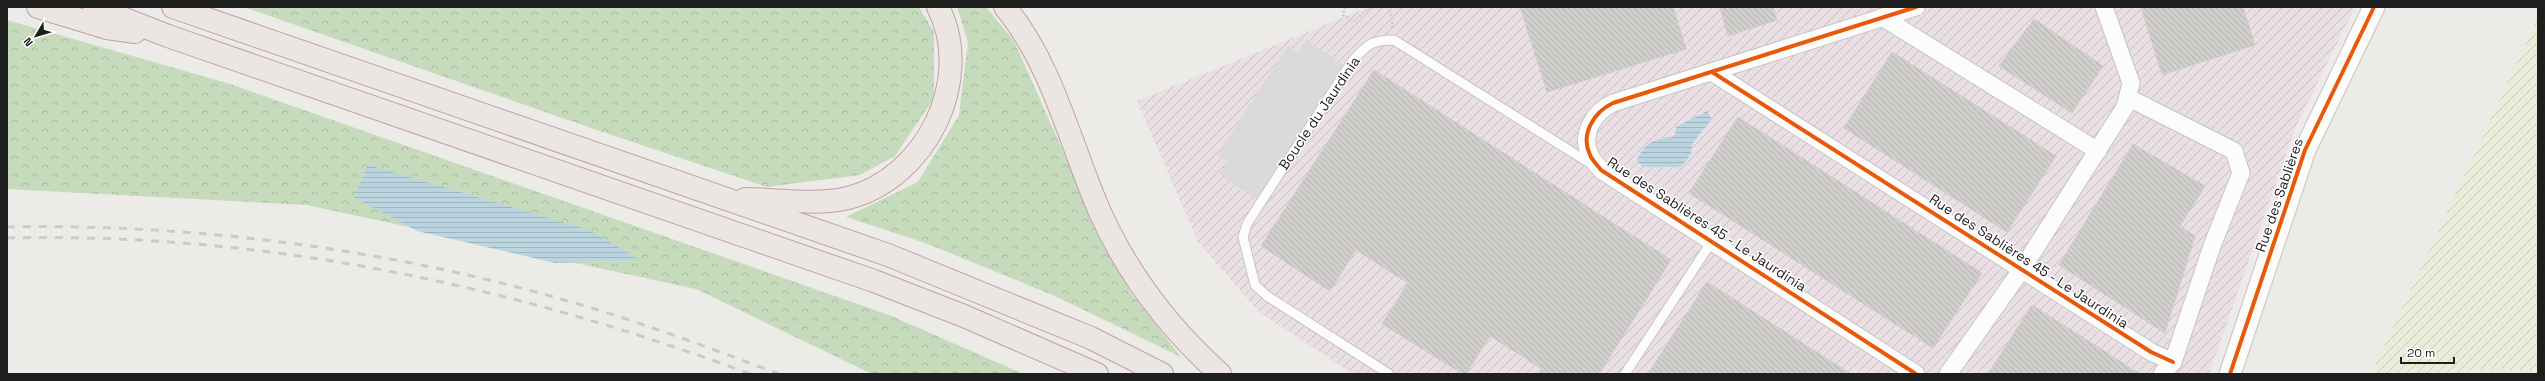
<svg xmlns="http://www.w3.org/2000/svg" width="2545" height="381" font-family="'Space Grotesk',sans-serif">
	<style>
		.industrial { fill: url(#industrial-furrows) }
		.religious { fill: #dadad8 }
		.farmland { fill: url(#farmland-furrows) }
		.forest { fill: url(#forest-crowns) }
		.water { fill: url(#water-rules) }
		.building { fill: url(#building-back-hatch); stroke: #cfcdc8 }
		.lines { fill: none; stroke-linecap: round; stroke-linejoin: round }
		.service-casing { stroke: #c5c4c3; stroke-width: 11 }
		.minor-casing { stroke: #c5c4c3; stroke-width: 19 }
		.tertiary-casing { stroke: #c5c4c3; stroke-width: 23 }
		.trunk-casing { stroke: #c19fa6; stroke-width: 24 }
		.path { stroke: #d6cac7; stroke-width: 2.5; stroke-dasharray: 2 2; stroke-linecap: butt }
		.service { stroke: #fcfcfb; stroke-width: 9 }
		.minor { stroke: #fcfcfb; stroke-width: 17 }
		.tertiary { stroke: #fcfcfb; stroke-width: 21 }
		.trunk { stroke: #ece6e2; stroke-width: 22 }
		.rail { stroke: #cacac9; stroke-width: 3; stroke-dasharray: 8 8; stroke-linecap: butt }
		.cycleway-casing { stroke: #fff; stroke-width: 6 }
		.cycleway { stroke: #e8590c; stroke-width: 4 }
		.labels { text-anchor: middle; stroke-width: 3; stroke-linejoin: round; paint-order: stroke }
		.street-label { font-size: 14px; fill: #1e1e1e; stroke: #fff }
	</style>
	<defs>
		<pattern id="industrial-furrows" width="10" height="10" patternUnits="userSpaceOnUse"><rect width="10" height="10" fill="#eadfe5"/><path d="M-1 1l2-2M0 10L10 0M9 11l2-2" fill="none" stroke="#c8bfc4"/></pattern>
		<pattern id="farmland-furrows" width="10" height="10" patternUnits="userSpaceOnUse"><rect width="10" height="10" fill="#eaedda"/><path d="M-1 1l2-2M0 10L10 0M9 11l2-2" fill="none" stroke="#c8cbbb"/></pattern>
		<pattern id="forest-crowns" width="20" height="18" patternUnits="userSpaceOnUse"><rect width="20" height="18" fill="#c5dbbc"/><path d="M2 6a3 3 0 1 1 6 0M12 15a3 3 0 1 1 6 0" fill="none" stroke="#a9bca1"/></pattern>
		<pattern id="water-rules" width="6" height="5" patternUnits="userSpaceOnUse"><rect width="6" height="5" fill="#bad5df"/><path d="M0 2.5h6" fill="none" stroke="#9fb6bf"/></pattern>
		<pattern id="building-back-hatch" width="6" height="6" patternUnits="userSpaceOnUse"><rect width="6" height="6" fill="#d1cfcc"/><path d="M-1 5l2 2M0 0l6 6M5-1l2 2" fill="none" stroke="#b3b1af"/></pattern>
	</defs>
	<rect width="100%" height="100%" fill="#ecebe7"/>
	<polygon class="industrial" points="1369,7 2355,7 2295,129 2209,374 1353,374 1259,312 1198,242 1137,101"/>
	<polygon class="religious" points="1306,40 1348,68 1261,202 1219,174 1227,162 1217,155 1288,46 1298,52"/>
	<polygon class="farmland" points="2538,18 2538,371 2483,369 2452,374 2371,374"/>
	<g class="forest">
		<polygon points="244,7 919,7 934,32 934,98 895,156 860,175 767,187 591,128"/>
		<polygon points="957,7 986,7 1014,41 1098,230 1131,293 1181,357 1055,296 928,244 846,217 918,182 959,115 968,42"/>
		<polygon points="7,20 230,84 889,315 1024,374 872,374 696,289 307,205 7,189"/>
	</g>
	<g class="water">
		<path d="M1707,111L1712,119L1692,144L1691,154L1681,167H1642L1637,160C1645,142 1655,138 1675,137L1676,127Z"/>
		<polygon points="368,165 589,230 640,260 555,263 417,231 354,197"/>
	</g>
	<g class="building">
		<polygon points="1520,7 1673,7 1686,49 1547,92"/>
		<polygon points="1720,7 1773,7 1777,20 1728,36"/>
		<polygon points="2141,7 2243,7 2255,45 2162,75"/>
		<polygon points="2034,19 2103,66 2072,113 1999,66"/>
		<polygon points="1892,52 2056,156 2007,232 1844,128"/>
		<polygon points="1374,70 1671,260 1599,374 1539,374 1542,369 1490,336 1466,374 1463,374 1382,324 1408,283 1356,250 1330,291 1261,246"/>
		<polygon points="1738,117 1982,273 1933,348 1689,193"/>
		<polygon points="2133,144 2205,186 2180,226 2195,236 2165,333 2059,265"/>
		<polygon points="1707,282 1851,374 1648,374"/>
		<polygon points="2032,305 2140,374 1988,374"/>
	</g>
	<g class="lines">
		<defs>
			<g id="service">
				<path d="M1389,374L1267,296L1255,285L1243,237L1247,224L1261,202L1353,60C1368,44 1372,40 1394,40L1591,164"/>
				<polyline points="1625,374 1712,241"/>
			</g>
			<g id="minor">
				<polyline points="1882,17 2098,151"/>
				<polyline points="1712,72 2151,352 2173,362"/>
				<polyline points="2129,98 2234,151 2241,173 2212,246 2173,362 2162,374"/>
				<path d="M1916,374L1601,170C1598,166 1592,160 1590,155C1580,134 1594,112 1613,103L1916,7"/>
				<polyline points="1948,374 2022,269 2125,107 2131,83 2104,7"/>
			</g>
			<polyline id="tertiary" points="2230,374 2305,150 2374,7"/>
			<g id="trunk">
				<polyline points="38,7 107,28 135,32"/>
				<polyline points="94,7 168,36 874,281 964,316 1097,374"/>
				<polyline points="173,7 888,255 1091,338 1162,374"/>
				<path d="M1005,7C1053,65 1070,144 1100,212C1128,275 1169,328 1220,374"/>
				<path d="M745,199C778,199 815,206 848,198C926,178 975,80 938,7"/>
			</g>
		</defs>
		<use href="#service" class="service-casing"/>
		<use href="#minor" class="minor-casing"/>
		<use href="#tertiary" class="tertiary-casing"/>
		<use href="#trunk" class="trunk-casing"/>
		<g class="path">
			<polyline points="1345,7 1343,15 1354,21 1365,11 1375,7"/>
			<polyline points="1387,7 1390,11 1393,28"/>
		</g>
		<use href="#service" class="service"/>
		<use href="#minor" class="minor"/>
		<use href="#tertiary" class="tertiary"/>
		<use href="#trunk" class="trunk"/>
		<g class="rail">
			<path d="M7,227C189,223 386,249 561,299C635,320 707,347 779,374"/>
			<path d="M7,238C261,232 513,285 750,374"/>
		</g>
		<defs>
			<g id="cycleway">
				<polyline points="1712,72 2151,352 2173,362"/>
				<path d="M1916,374L1601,170C1598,166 1592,160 1590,155C1580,134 1594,112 1613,103L1916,7"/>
				<polyline points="2230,374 2305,150 2374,7"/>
			</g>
		</defs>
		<use href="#cycleway" class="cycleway-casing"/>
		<use href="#cycleway" class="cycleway"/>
	</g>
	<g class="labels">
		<g class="street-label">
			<text transform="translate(1319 113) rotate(-56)" y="5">Boucle du Jaurdinia</text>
			<text transform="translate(2279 195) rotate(-71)" y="5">Rue des Sablières</text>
			<text transform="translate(1707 224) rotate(33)" y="5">Rue des Sablières 45 - Le Jaurdinia</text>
			<text transform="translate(2029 261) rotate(33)" y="5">Rue des Sablières 45 - Le Jaurdinia</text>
		</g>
	</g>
	<rect width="2545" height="381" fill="none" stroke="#1e1e1e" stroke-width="16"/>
	<g transform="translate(36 36) rotate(232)" stroke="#ffffff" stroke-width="3" paint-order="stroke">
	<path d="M0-3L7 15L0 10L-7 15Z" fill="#1e1e1e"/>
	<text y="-6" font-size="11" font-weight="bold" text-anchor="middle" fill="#1e1e1e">N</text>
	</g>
	<path d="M2401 357v6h53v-6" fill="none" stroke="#1e1e1e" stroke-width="2"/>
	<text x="2407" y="357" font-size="12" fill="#1e1e1e" stroke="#ffffff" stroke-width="3" paint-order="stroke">20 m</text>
</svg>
